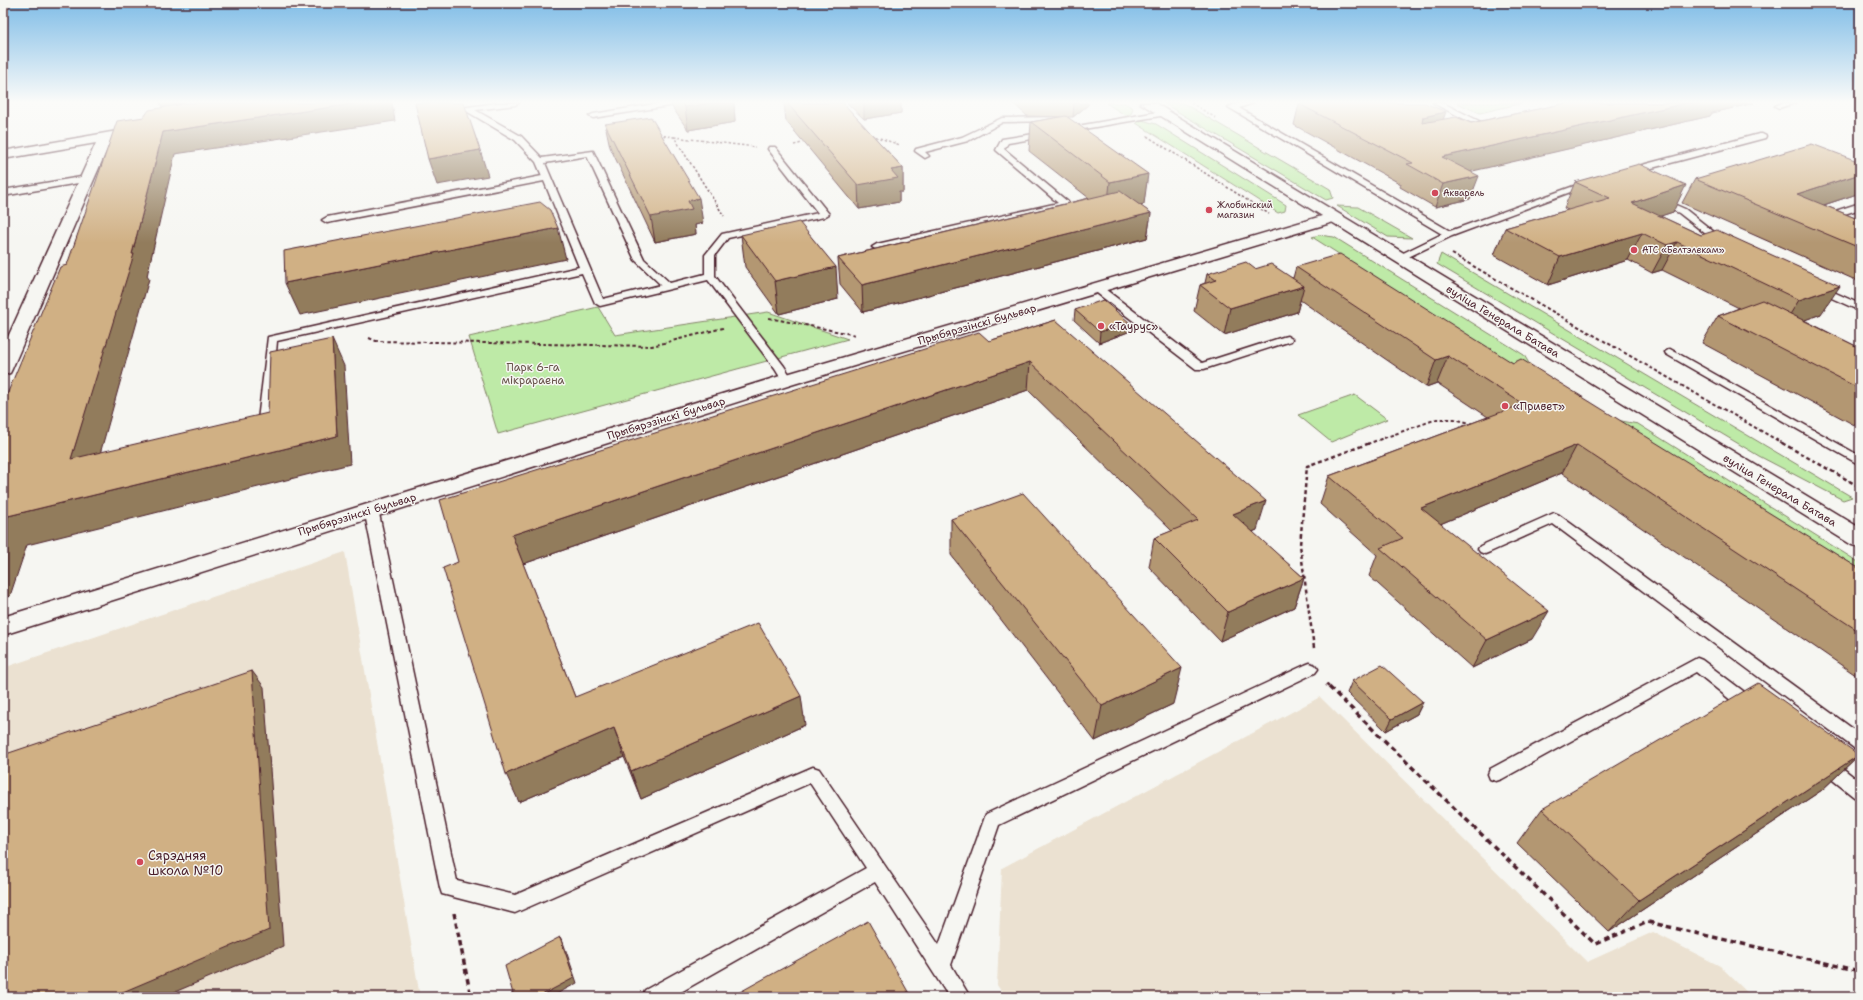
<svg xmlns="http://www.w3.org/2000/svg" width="1863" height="1000" font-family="'Shantell Sans',sans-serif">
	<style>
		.built { fill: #ebe1d1 }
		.green { fill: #beeaa7; stroke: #848469 }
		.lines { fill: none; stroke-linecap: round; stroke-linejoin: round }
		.service-casing { stroke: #4a1f2b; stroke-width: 3 }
		.minor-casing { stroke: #4a1f2b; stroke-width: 3 }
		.tertiary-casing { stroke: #4a1f2b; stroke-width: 3 }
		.path-far3 { stroke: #4a1f2b; stroke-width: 1.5; stroke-dasharray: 2.5 2; stroke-linecap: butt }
		.path-far2 { stroke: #4a1f2b; stroke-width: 2; stroke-dasharray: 3.5 2.5; stroke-linecap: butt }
		.path-far1 { stroke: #4a1f2b; stroke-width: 2.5; stroke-dasharray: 4 3; stroke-linecap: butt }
		.path { stroke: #4a1f2b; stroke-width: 3.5; stroke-dasharray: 5.5 4; stroke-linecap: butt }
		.service { fill: #f6f6f2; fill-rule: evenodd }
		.minor { fill: #f6f6f2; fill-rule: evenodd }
		.tertiary { fill: #f6f6f2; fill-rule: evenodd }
		.wall { fill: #b39772; stroke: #4a1f2b }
		.shaded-wall { fill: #927b5c; stroke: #4a1f2b }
		.building { fill: #d0b084; stroke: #4a1f2b }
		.poi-dot { fill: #d1495b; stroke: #f6f6f2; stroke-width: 1.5 }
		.labels { text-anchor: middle; stroke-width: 3; stroke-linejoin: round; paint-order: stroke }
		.far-poi-label { font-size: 9px; fill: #4a1f2b; stroke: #f6f6f2; text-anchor: start }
		.street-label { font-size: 11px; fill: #4a1f2b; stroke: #f6f6f2 }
		.poi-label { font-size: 11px; fill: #4a1f2b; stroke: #f6f6f2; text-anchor: start }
		.park-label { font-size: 11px; fill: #67524a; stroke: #f6f6f2 }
		.near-poi-label { font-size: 13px; fill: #4a1f2b; stroke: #f6f6f2; text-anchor: start }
	</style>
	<rect width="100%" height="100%" fill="#f6f6f2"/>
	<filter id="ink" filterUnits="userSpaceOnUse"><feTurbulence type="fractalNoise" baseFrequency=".025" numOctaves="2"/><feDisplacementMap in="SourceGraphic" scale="8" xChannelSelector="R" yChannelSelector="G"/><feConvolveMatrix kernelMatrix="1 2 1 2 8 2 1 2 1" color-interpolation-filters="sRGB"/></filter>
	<g filter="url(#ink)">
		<g class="built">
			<polygon points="345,552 420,997 3,997 3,668"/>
			<polygon points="1320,697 1587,962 1653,932 1720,966 1752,997 1005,997 997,985 1002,868"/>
		</g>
		<g class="green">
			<polygon points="1106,103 1125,103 1133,108 1131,114 1125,115"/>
			<polygon points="1163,103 1183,103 1330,189 1333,198 1326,200"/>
			<polygon points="1457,103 1523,103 1480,113"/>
			<polygon points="1142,120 1156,124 1286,205 1285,211 1278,213 1136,123"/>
			<polygon points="1337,206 1358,207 1412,238 1388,237"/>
			<polygon points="1319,235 1334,237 1524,355 1530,365 1522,370 1312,237"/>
			<polygon points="1441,254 1852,497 1843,500 1759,456 1437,264"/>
			<polygon points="598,307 615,335 768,312 848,339 498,434 469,337"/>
			<polygon points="1355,395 1387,419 1331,442 1298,415"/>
			<polygon points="1616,420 1638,424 1860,563 1860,583"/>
		</g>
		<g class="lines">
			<defs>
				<g id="service">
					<path d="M497,103H519L515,105L475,110L521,136L542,158L593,151L644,259L670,283L705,274V255L722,234L818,213L768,149L769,147H775L829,214L824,217L728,238L715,255V276L784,366L793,380L791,382H783L775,369L708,280L600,306L595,303L582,273L277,341L270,422C267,427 258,428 253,427L251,424L253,421L258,420L268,337L579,267L544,181L327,223L322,220L327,217L542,176L536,162L515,140L463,109L467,107ZM587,156L635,260L661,285L603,299L545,163Z"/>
					<polygon points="661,103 679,103 675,105 593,118 589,116 593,114"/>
					<polygon points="1239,103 1253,103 1239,108 1450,231 1585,182 1588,181 1592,184 1452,236 1400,261 1397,260 1395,258 1397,256 1442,234 1228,107"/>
					<polygon points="1433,103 1443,103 1489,126 1488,128 1482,128"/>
					<polygon points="1782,103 1795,103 1779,108 1775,106"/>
					<polygon points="1163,111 1167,113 1166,115 1066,132 1062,130 1066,128"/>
					<polygon points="1063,117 1066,117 1066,121 1003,122 968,141 925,152 929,156 925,158 915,151 916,149 962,137 1002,118"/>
					<polygon points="1047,132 1050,132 1050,136 1008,143 1004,149 1068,202 1068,206 877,250 872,247 877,244 1058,203 996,150 1002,139"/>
					<polygon points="1759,134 1762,134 1766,136 1765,138 1633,173 1630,174 1626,171 1627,169"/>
					<polygon points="87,176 90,177 90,181 3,196 3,190"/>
					<polygon points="1660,198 1685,209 1728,243 1723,246 1720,245 1679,213 1657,203 1656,201"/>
					<polygon points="1860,203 1860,209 1826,220 1821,217 1823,215"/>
					<polygon points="1097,285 1101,286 1202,363 1283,337 1287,336 1292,339 1291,341 1204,369 1196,369 1093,290 1092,288 1093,286"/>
					<polygon points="1818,285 1860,304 1860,311 1814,290 1813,288 1814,286"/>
					<polygon points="1670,349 1860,456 1860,465 1666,354 1665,352"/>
					<polygon points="371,505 376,506 378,509 457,881 515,895 813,767 819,769 939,945 986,814 1305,665 1310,663 1315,665 1318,669 1315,673 999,825 951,965 970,997 949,997 875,882 672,997 642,997 645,990 866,868 810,783 515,913 442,894 440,888 364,509 366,506"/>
					<polygon points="1554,513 1559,515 1860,734 1860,750 1854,748 1553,524 1490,552 1485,554 1480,552 1478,549 1480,546"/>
					<polygon points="1697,658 1702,660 1755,700 1757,705 1755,710 1749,711 1743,710 1696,672 1502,779 1496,781 1490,779 1488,774 1490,769"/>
					<polygon points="1825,757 1831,759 1860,782 1860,800 1854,797 1819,769 1817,764 1819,759"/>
				</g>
				<g id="minor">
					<polygon points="140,127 145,128 147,131 145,134 111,140 12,369 10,373 3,375 3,348 96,143 3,159 3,151"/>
					<polygon points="1332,213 1337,215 1340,218 1337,221 794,384 3,635 3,617 780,376"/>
				</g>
				<polygon id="tertiary" points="1140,103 1155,103 1860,528 1860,547 1852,545"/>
			</defs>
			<use href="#service" class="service-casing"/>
			<use href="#minor" class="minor-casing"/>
			<use href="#tertiary" class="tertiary-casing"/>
			<g class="path-far3">
				<polyline points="1191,103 1216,118"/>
				<polyline points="659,135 674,137 724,216"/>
				<polyline points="871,135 900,145"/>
				<polyline points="1147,136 1269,214"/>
				<polyline points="674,137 755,147"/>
				<polyline points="794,145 806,142"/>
			</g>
			<g class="path-far2">
				<polyline points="1452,254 1784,444"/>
				<polyline points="769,318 856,335"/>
				<polyline points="369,338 376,341 652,346 723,328"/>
				<polyline points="1367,444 1437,419 1454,419 1474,424"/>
			</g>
			<g class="path-far1">
				<polyline points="1782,443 1860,487"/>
				<polyline points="1314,648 1300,545 1307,466 1370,443"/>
				<polyline points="1326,684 1330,688"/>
			</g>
			<g class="path">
				<polyline points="1329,687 1595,944 1648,922 1860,971"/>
				<polyline points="454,913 471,997"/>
			</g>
			<use href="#service" class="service"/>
			<use href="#minor" class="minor"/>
			<use href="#tertiary" class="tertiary"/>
		</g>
		<g class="wall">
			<polygon points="671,103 734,103 735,122 688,130 672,107"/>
			<polygon points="784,103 843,103 903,168 903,192 899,192 899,202 859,209 786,121"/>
			<polygon points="847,103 901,103 901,113 864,119"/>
			<polygon points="1013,103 1088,103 1088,105 1073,117 1068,117 1144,204 1139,205 1151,213 1147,238 863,312 840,284 838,258 1089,198 1029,151 1031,122 1061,117 1027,116"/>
			<polygon points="1567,103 1754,103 1712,113 1710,116 1470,171 1470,199 1435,207 1400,187 1401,184 1294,125 1299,104 1443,119 1471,123"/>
			<polygon points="605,124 703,223 695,225 696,234 655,242 610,147"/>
			<polygon points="1860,162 1860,193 1824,205 1860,220 1860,282 1682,203 1695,179"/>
			<polygon points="1575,182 1673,212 1660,216 1701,235 1821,314 1804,320 1860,348 1860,428 1702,343 1718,316 1739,308 1662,270 1652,273 1628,260 1548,285 1494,255 1505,228 1568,210 1564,208"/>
			<polygon points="741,235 838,299 779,314 745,267"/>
			<polygon points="1296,267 1513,363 1860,569 1860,678 1562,473 1440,524 1532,639 1472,668 1369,576 1377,555 1320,504 1329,476 1488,417 1437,383 1426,387 1300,300 1297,312 1224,335 1194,311 1200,285 1205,283 1207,274 1255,269 1293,278"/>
			<polygon points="1075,310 1128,332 1099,343 1074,320"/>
			<polygon points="1056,320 1257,530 1252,532 1304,578 1294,607 1220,641 1149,567 1154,538 1172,531 1028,390 523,564 575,697 805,725 641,799 624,757 519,802 458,562 989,341"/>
			<polygon points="951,519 1173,704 1095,741 951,555"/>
			<polygon points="1352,681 1423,702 1417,714 1386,731 1347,693"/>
			<polygon points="1859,755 1822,790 1609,932 1517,843 1542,809"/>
		</g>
		<g class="shaded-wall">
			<polygon points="160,103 253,103 168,120"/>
			<polygon points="359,103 392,103 395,121 175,154 147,276 149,279 91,486 71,459 132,254 163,132"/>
			<polygon points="713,103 734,103 735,122 688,130 685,107"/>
			<polygon points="864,103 901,103 901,113 864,119"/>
			<polygon points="1074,103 1088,103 1088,105 1073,117"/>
			<polygon points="1687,103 1754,103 1712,113 1710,116 1434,180 1442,157"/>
			<polygon points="1446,112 1438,133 1416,139 1423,117"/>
			<polygon points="480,150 488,176 437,185 428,159"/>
			<polygon points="903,168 903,192 899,192 899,202 859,209 858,185 891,170"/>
			<polygon points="1148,174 1144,204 1107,212 1110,182"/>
			<polygon points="1860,174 1860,193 1787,217 1797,194"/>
			<polygon points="1479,176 1470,199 1435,207 1443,184"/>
			<polygon points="1686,185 1673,212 1619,230 1632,203"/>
			<polygon points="699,198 703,223 695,225 696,234 655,242 651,217 688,201"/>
			<polygon points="1151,213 1147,238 863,312 862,285"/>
			<polygon points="558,228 566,259 300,315 285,283"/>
			<polygon points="1642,233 1628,260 1548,285 1560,257"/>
			<polygon points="1677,242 1662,270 1652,273 1667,245"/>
			<polygon points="836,267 838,299 779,314 775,281"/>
			<polygon points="1304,286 1297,312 1224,335 1230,308"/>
			<polygon points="1840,286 1821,314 1781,329 1799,300"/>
			<polygon points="1129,322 1128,332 1099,343 1100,332"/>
			<polygon points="332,339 344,366 350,464 27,545 10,596 3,599 3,518 4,517 337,436"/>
			<polygon points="1448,356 1437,383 1426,387 1436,360"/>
			<polygon points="1030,362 1028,390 523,564 512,535"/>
			<polygon points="1577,445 1562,473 1409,537 1421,508"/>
			<polygon points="1266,501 1257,530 1225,543 1233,514"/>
			<polygon points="1304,578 1294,607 1220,641 1228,612"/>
			<polygon points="1549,611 1532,639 1472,668 1487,640"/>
			<polygon points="1182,668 1173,704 1095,741 1102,706"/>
			<polygon points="252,671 264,687 283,946 163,997 111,997"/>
			<polygon points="801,696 805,725 641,799 631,771"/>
			<polygon points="1423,702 1417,714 1386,731 1392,719"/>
			<polygon points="614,728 624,757 519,802 506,774"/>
			<polygon points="1859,755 1822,790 1609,932 1639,900"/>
			<polygon points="560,937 563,942 577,983 551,997 538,997"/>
		</g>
		<g class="building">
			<polygon points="188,103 359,103 163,132 132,254 134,254 71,459 268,413 270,352 332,339 337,436 4,517 3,518 3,404 60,267 67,265 117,121 144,117 149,110"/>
			<polygon points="415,103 464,103 480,150 428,159"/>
			<polygon points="681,103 713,103 685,107"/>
			<polygon points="787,103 843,103 903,168 891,170 898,178 858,185"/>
			<polygon points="1304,103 1425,103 1446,112 1423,117 1422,123 1456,117 1471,123 1567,103 1687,103 1442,157 1479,176 1443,184 1407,164 1413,163 1299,104"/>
			<polygon points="1066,116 1148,174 1110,182 1031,122"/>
			<polygon points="651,117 699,198 688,201 692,209 651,217 605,124"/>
			<polygon points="1812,144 1860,162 1860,174 1797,194 1860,220 1860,248 1695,179"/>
			<polygon points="1639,164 1686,185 1632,203 1701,235 1717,230 1840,286 1799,300 1677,242 1667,245 1642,233 1560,257 1505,228 1610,198 1575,182"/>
			<polygon points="1120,191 1151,213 862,285 838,258"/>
			<polygon points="540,202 550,210 558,228 285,283 284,251"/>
			<polygon points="799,222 836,267 775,281 741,235"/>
			<polygon points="1340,254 1513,363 1521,359 1860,569 1860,632 1577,445 1421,508 1549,611 1487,640 1380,548 1403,538 1329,476 1523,404 1448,356 1436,360 1296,267"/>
			<polygon points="1246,262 1255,269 1271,264 1304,286 1230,308 1200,285 1216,280 1207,274"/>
			<polygon points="1103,300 1129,322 1100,332 1075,310"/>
			<polygon points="1762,300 1860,348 1860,389 1718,316"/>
			<polygon points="1056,320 1266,501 1233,514 1304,578 1228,612 1154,538 1198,520 1030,362 512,535 575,697 758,623 801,696 631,771 614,728 506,774 443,568 458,562 440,500 979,332 989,341"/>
			<polygon points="1023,493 1182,668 1102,706 951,519"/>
			<polygon points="1382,665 1423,702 1392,719 1352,681"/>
			<polygon points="252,671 269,930 111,997 3,997 3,755"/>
			<polygon points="1758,683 1859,755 1639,900 1542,809"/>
			<polygon points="868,921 911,997 731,997"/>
			<polygon points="560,937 574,978 538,997 514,997 505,966"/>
		</g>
	</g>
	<linearGradient id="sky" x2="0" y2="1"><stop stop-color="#80bde7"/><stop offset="0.42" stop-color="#fbfbf9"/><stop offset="1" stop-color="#fbfbf9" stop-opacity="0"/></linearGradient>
	<rect width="1863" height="243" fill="url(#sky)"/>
	<g class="poi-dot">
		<circle cx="1435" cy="193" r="4"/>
		<circle cx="1209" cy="210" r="4"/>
		<circle cx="1634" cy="250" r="4"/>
		<circle cx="1101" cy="326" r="4"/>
		<circle cx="1505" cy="406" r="4"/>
		<circle cx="140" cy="862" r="4"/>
	</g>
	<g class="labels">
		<g class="far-poi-label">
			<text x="1443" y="196">Акварель</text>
			<text x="1217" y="208">Жлобинский<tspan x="1217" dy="10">магазин</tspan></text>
			<text x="1642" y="253">АТС «Белтэлекам»</text>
		</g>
		<g class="street-label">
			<text transform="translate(1503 321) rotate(31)" y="4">вуліца Генерала Батава</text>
			<text transform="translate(977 324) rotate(-16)" y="4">Прыбярэзінскі бульвар</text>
			<text transform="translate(666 418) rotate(-17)" y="4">Прыбярэзінскі бульвар</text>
			<text transform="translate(1780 490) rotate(31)" y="4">вуліца Генерала Батава</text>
			<text transform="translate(357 514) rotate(-17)" y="4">Прыбярэзінскі бульвар</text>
		</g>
		<g class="poi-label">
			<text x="1109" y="330">«Таурус»</text>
			<text x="1513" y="410">«Привет»</text>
		</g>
		<g class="park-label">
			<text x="533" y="371">Парк 6-га<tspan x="533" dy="13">мікрараена</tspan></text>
		</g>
		<g class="near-poi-label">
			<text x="148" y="860">Сярэдняя<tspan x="148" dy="15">школа №10</tspan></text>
		</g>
	</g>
	<rect width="1863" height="1000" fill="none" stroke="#f6f6f2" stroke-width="16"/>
	<rect x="8" y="8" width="1847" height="984" fill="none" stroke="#4a1f2b" stroke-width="1.5" filter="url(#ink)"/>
</svg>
